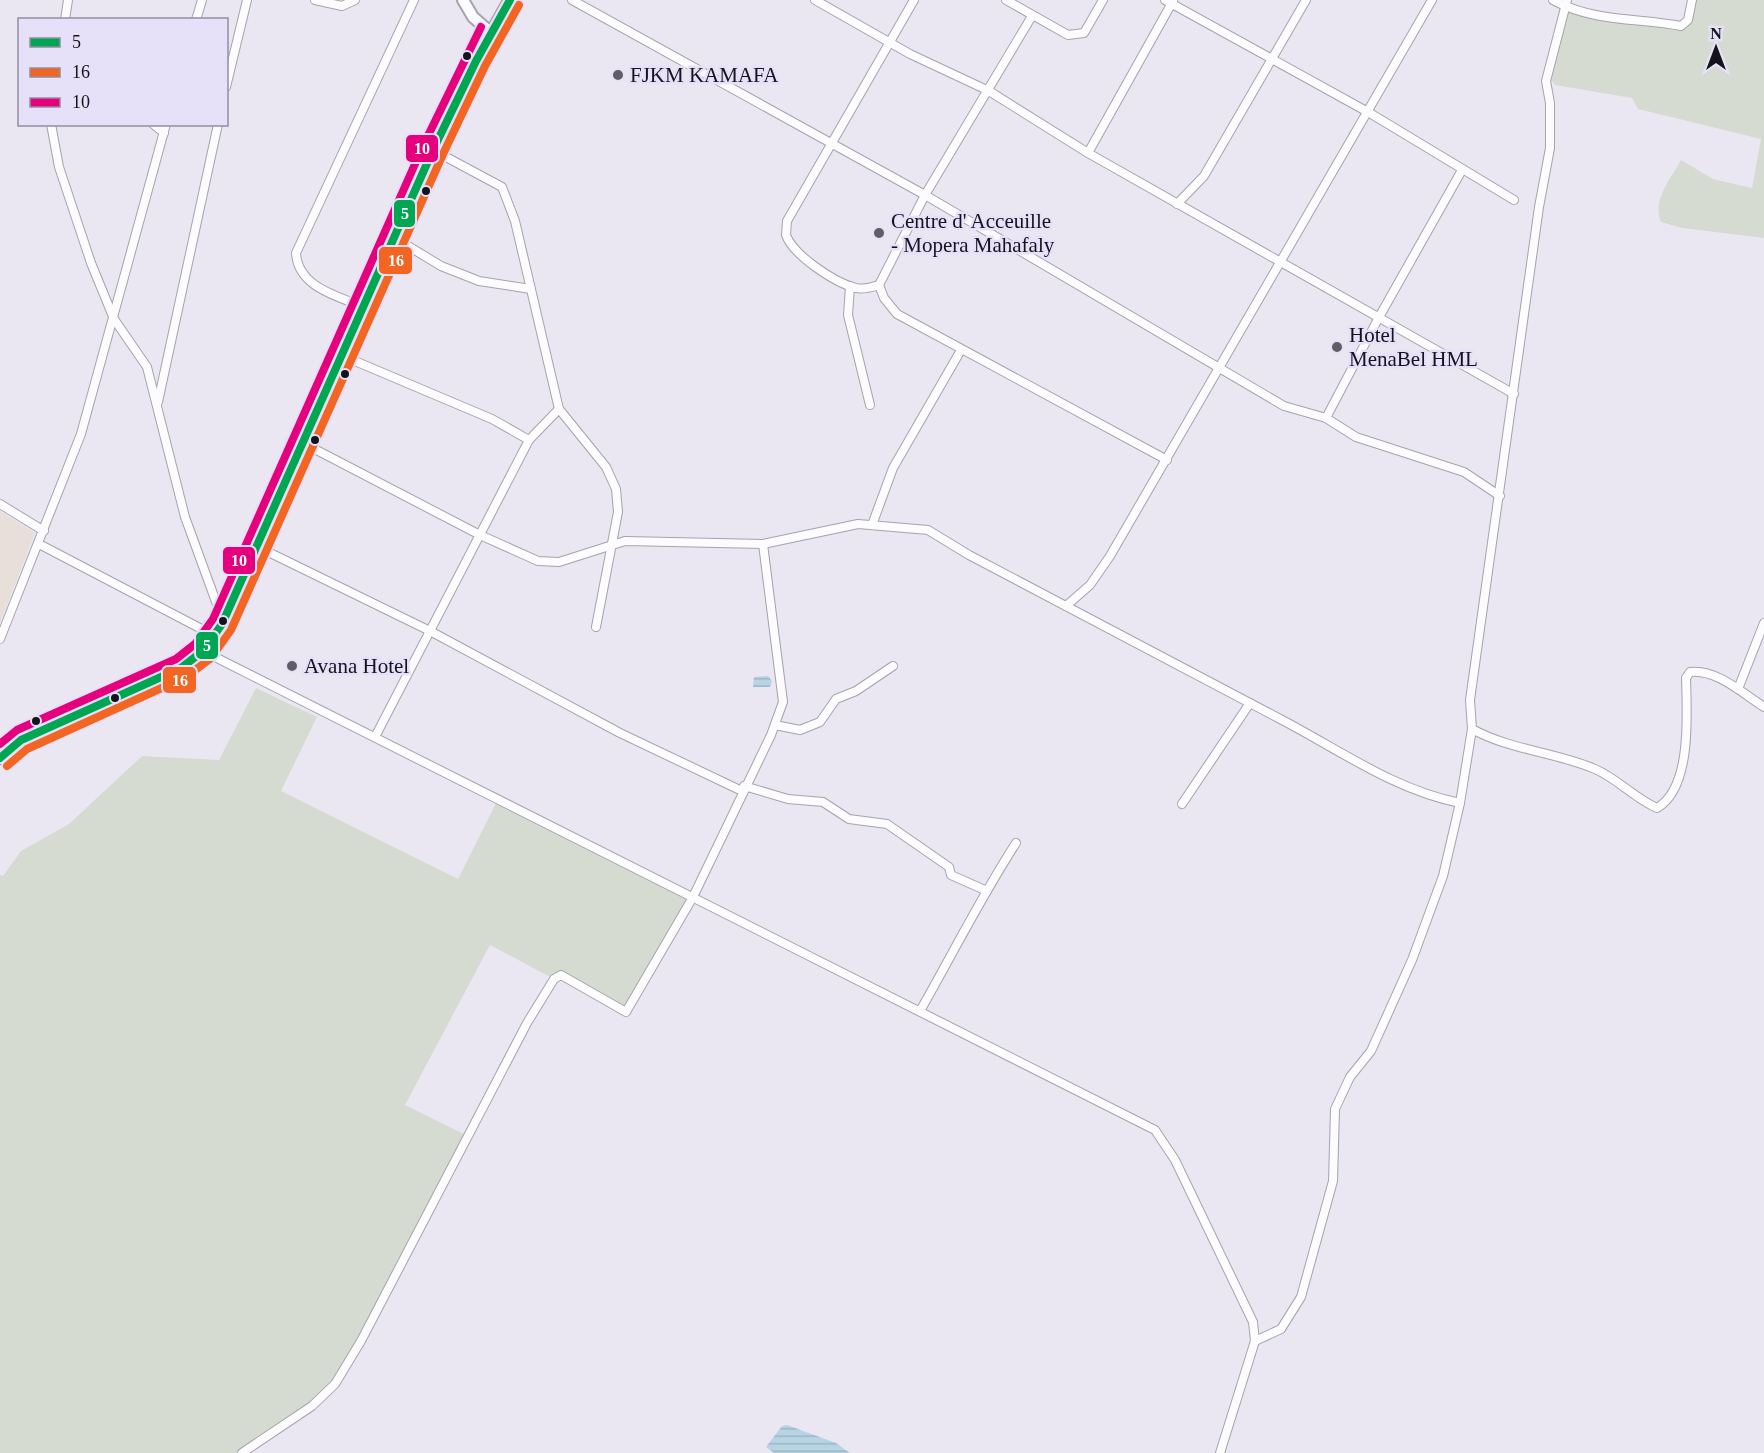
<svg xmlns="http://www.w3.org/2000/svg" width="1764" height="1453" font-family="'Times New Roman',serif">
	<style>
		.education { fill: #e8dfda }
		.grass { fill: #d6dbd2 }
		.water { fill: url(#water-rules) }
		.lines { fill: none; stroke-linecap: round; stroke-linejoin: round }
		.street-casing { stroke: #a5a3ac; stroke-width: 10 }
		.secondary-casing { stroke: #a5a3ac; stroke-width: 14 }
		.primary-casing { stroke: #a5a3ac; stroke-width: 15 }
		.street { stroke: #fcfbfd; stroke-width: 8 }
		.secondary { stroke: #fcfbfd; stroke-width: 10 }
		.primary { stroke: #fcfbfd; stroke-width: 12 }
		.bus-1-casing { stroke: #e6e1f9; stroke-width: 12 }
		.bus-2-casing { stroke: #e6e1f9; stroke-width: 12 }
		.bus-3-casing { stroke: #e6e1f9; stroke-width: 12 }
		.bus-1 { stroke: #00a651; stroke-width: 8 }
		.bus-2 { stroke: #f26522; stroke-width: 8 }
		.bus-3 { stroke: #e5007d; stroke-width: 8 }
		.bus-dot { fill: #14121a; stroke: #e6e1f9; stroke-width: 2 }
		.poi-dot { fill: #5f5d66; stroke: #e6e1f9; stroke-width: 2 }
		.labels { text-anchor: middle; stroke-width: 5; stroke-linejoin: round; paint-order: stroke }
		.poi-label { font-size: 21px; fill: #14121a; stroke: #e6e1f9; text-anchor: start }
		.line-badge { stroke: #e6e1f9; stroke-width: 2 }
		.badge-label { font-size: 16px; text-anchor: middle; font-weight: bold; fill: #fff }
	</style>
	<defs>
		<pattern id="water-rules" width="6" height="5" patternUnits="userSpaceOnUse" patternTransform="scale(1.5)"><rect width="6" height="5" fill="#b7d4e4"/><path d="M0 2.5h6" fill="none" stroke="#9cb5c3"/></pattern>
	</defs>
	<rect width="100%" height="100%" fill="#eae7f3"/>
	<polygon class="education" points="0,511 35,533 0,623"/>
	<g class="grass">
		<path d="M1689,0H1764V238L1682,228L1661,222C1652,200 1670,180 1681,160L1713,179L1752,188L1761,139L1638,109L1632,98L1555,85L1550,78L1567,7L1682,26Z"/>
		<polygon points="256,688 317,717 281,791 458,879 498,799 693,897 626,1012 561,976 554,979 490,945 405,1105 468,1136 335,1384 312,1406 242,1453 0,1453 0,875 3,876 21,851 69,824 142,756 219,760"/>
	</g>
	<g class="water">
		<polygon points="768,676 772,681 770,687 753,687 754,677"/>
		<polygon points="787,1425 836,1443 850,1453 774,1453 766,1447 782,1426"/>
	</g>
	<g class="lines">
		<defs>
			<g id="street">
				<polyline points="315,0 342,6 355,0"/>
				<polyline points="572,0 925,195 1284,406 1326,418 1356,437 1464,472 1500,496"/>
				<polyline points="815,0 910,54 989,91 1088,153 1514,394"/>
				<polyline points="1006,0 1068,35 1084,33 1103,0"/>
				<polyline points="1165,0 1368,112 1514,200"/>
				<path d="M1553,0C1593,22 1638,18 1681,26L1688,20L1692,0"/>
				<polyline points="1032,16 925,195 879,285 884,298 897,314 1167,460"/>
				<polyline points="65,20 68,0"/>
				<polyline points="196,20 202,0"/>
				<polyline points="226,87 247,0"/>
				<polyline points="51,124 59,167 91,263 114,319 147,367 185,517 223,621"/>
				<polyline points="153,124 164,133"/>
				<polyline points="433,150 502,187 515,221 559,409 606,467 616,489 618,512 596,627"/>
				<polyline points="1088,153 1173,1"/>
				<polyline points="1177,204 1204,176 1306,0"/>
				<polyline points="395,238 441,266 479,281 531,289"/>
				<path d="M879,285C872,287 863,290 856,288C835,283 793,255 786,235L787,221L914,0"/>
				<polyline points="850,286 848,315 870,405"/>
				<path d="M364,307C337,296 298,287 296,253L414,0"/>
				<polyline points="343,356 492,419 529,440"/>
				<polyline points="158,402 218,124"/>
				<polyline points="1326,418 1378,319 1462,170"/>
				<path d="M303,443L480,535L538,561L559,562L625,541L763,544L858,524L928,530L969,555C1074,610 1179,665 1284,721C1341,751 1395,790 1460,803"/>
				<polyline points="0,504 44,531"/>
				<polyline points="872,525 893,468 961,350"/>
				<polyline points="39,544 215,636"/>
				<polyline points="258,547 430,631 620,733 742,791"/>
				<polyline points="1066,606 1090,585 1110,556 1432,0"/>
				<polyline points="0,639 81,434 166,124"/>
				<polyline points="203,651 1155,1130 1175,1160 1253,1322 1255,1341 1220,1453"/>
				<polyline points="1738,689 1764,623"/>
				<polyline points="775,725 800,730 820,722 836,699 856,691 893,666"/>
				<path d="M1472,729C1510,750 1555,752 1595,769C1618,779 1634,798 1657,808C1692,788 1687,714 1686,678L1690,672C1717,669 1742,693 1764,707"/>
				<polyline points="375,737 529,440 559,409"/>
				<polyline points="744,786 788,799 823,802 849,819 887,824 949,867 951,875 987,891"/>
				<polyline points="1182,804 1250,703"/>
				<path d="M920,1011C952,955 981,897 1016,843"/>
				<polyline points="1255,1341 1281,1329 1301,1297 1333,1181 1335,1109 1350,1077 1371,1051 1412,960 1443,876 1460,803 1472,729 1470,700 1539,207 1550,148 1550,103 1546,81 1567,0"/>
				<polyline points="242,1453 312,1406 335,1384 361,1341 527,1023 554,979 561,975 626,1012 693,897 771,735 783,702 763,544"/>
			</g>
			<polyline id="secondary" points="463,0 473,17 490,32"/>
			<g id="primary">
				<polyline points="0,745 21,740 181,668 197,657 215,636 258,547 433,150 476,61 510,0"/>
				<polyline points="0,758 20,740"/>
			</g>
		</defs>
		<use href="#street" class="street-casing"/>
		<use href="#secondary" class="secondary-casing"/>
		<use href="#primary" class="primary-casing"/>
		<use href="#street" class="street"/>
		<use href="#secondary" class="secondary"/>
		<use href="#primary" class="primary"/>
		<defs>
			<polyline id="bus-1" points="0,758 21,740 181,668 203,651 222,624 433,150 476,61 510,0"/>
			<polyline id="bus-2" points="7,766 27,749 186,677 211,658 231,630 443,154 485,66 519,5"/>
			<polyline id="bus-3" points="0,744 17,730 176,659 195,644 213,619 423,146 481,27"/>
		</defs>
		<use href="#bus-1" class="bus-1-casing"/>
		<use href="#bus-2" class="bus-2-casing"/>
		<use href="#bus-3" class="bus-3-casing"/>
		<use href="#bus-1" class="bus-1"/>
		<use href="#bus-2" class="bus-2"/>
		<use href="#bus-3" class="bus-3"/>
	</g>
	<g class="bus-dot">
		<circle cx="467" cy="56" r="5"/>
		<circle cx="426" cy="191" r="5"/>
		<circle cx="345" cy="374" r="5"/>
		<circle cx="315" cy="440" r="5"/>
		<circle cx="223" cy="621" r="5"/>
		<circle cx="115" cy="698" r="5"/>
		<circle cx="36" cy="721" r="5"/>
	</g>
	<g class="poi-dot">
		<circle cx="618" cy="75" r="6"/>
		<circle cx="879" cy="233" r="6"/>
		<circle cx="1337" cy="347" r="6"/>
		<circle cx="292" cy="666" r="6"/>
	</g>
	<g class="labels">
		<g class="poi-label">
			<text x="630" y="82">FJKM KAMAFA</text>
			<text x="891" y="228">Centre d' Acceuille<tspan x="891" dy="24">- Mopera Mahafaly</tspan></text>
			<text x="1349" y="342">Hotel<tspan x="1349" dy="24">MenaBel HML</tspan></text>
			<text x="304" y="673">Avana Hotel</text>
		</g>
	</g>
	<g class="line-badge">
		<rect x="405" y="134" width="34" height="29" rx="6" fill="#e5007d"/>
		<rect x="393" y="199" width="23" height="29" rx="6" fill="#00a651"/>
		<rect x="378" y="246" width="35" height="29" rx="6" fill="#f26522"/>
		<rect x="222" y="546" width="34" height="29" rx="6" fill="#e5007d"/>
		<rect x="195" y="631" width="24" height="29" rx="6" fill="#00a651"/>
		<rect x="162" y="666" width="35" height="28" rx="6" fill="#f26522"/>
	</g>
	<g class="badge-label">
		<text x="422" y="154">10</text>
		<text x="405" y="219">5</text>
		<text x="396" y="266">16</text>
		<text x="239" y="566">10</text>
		<text x="207" y="651">5</text>
		<text x="180" y="686">16</text>
	</g>
	<rect x="18" y="18" width="210" height="108" fill="#e6e1f9" stroke="#928ea0" stroke-width="1.5"/>
	<rect x="30" y="38" width="30" height="9" fill="#00a651" stroke="#928ea0" stroke-width="1.5"/>
	<text x="72" y="48" font-size="18" fill="#14121a">5</text>
	<rect x="30" y="68" width="30" height="9" fill="#f26522" stroke="#928ea0" stroke-width="1.5"/>
	<text x="72" y="78" font-size="18" fill="#14121a">16</text>
	<rect x="30" y="98" width="30" height="9" fill="#e5007d" stroke="#928ea0" stroke-width="1.5"/>
	<text x="72" y="108" font-size="18" fill="#14121a">10</text>
	<g transform="translate(1716 48)" stroke="#e6e1f9" stroke-width="4.5" paint-order="stroke">
	<path d="M0-4.5L10 22L0 15L-10 22Z" fill="#14121a"/>
	<text y="-9" font-size="16" font-weight="bold" text-anchor="middle" fill="#14121a">N</text>
	</g>
</svg>
